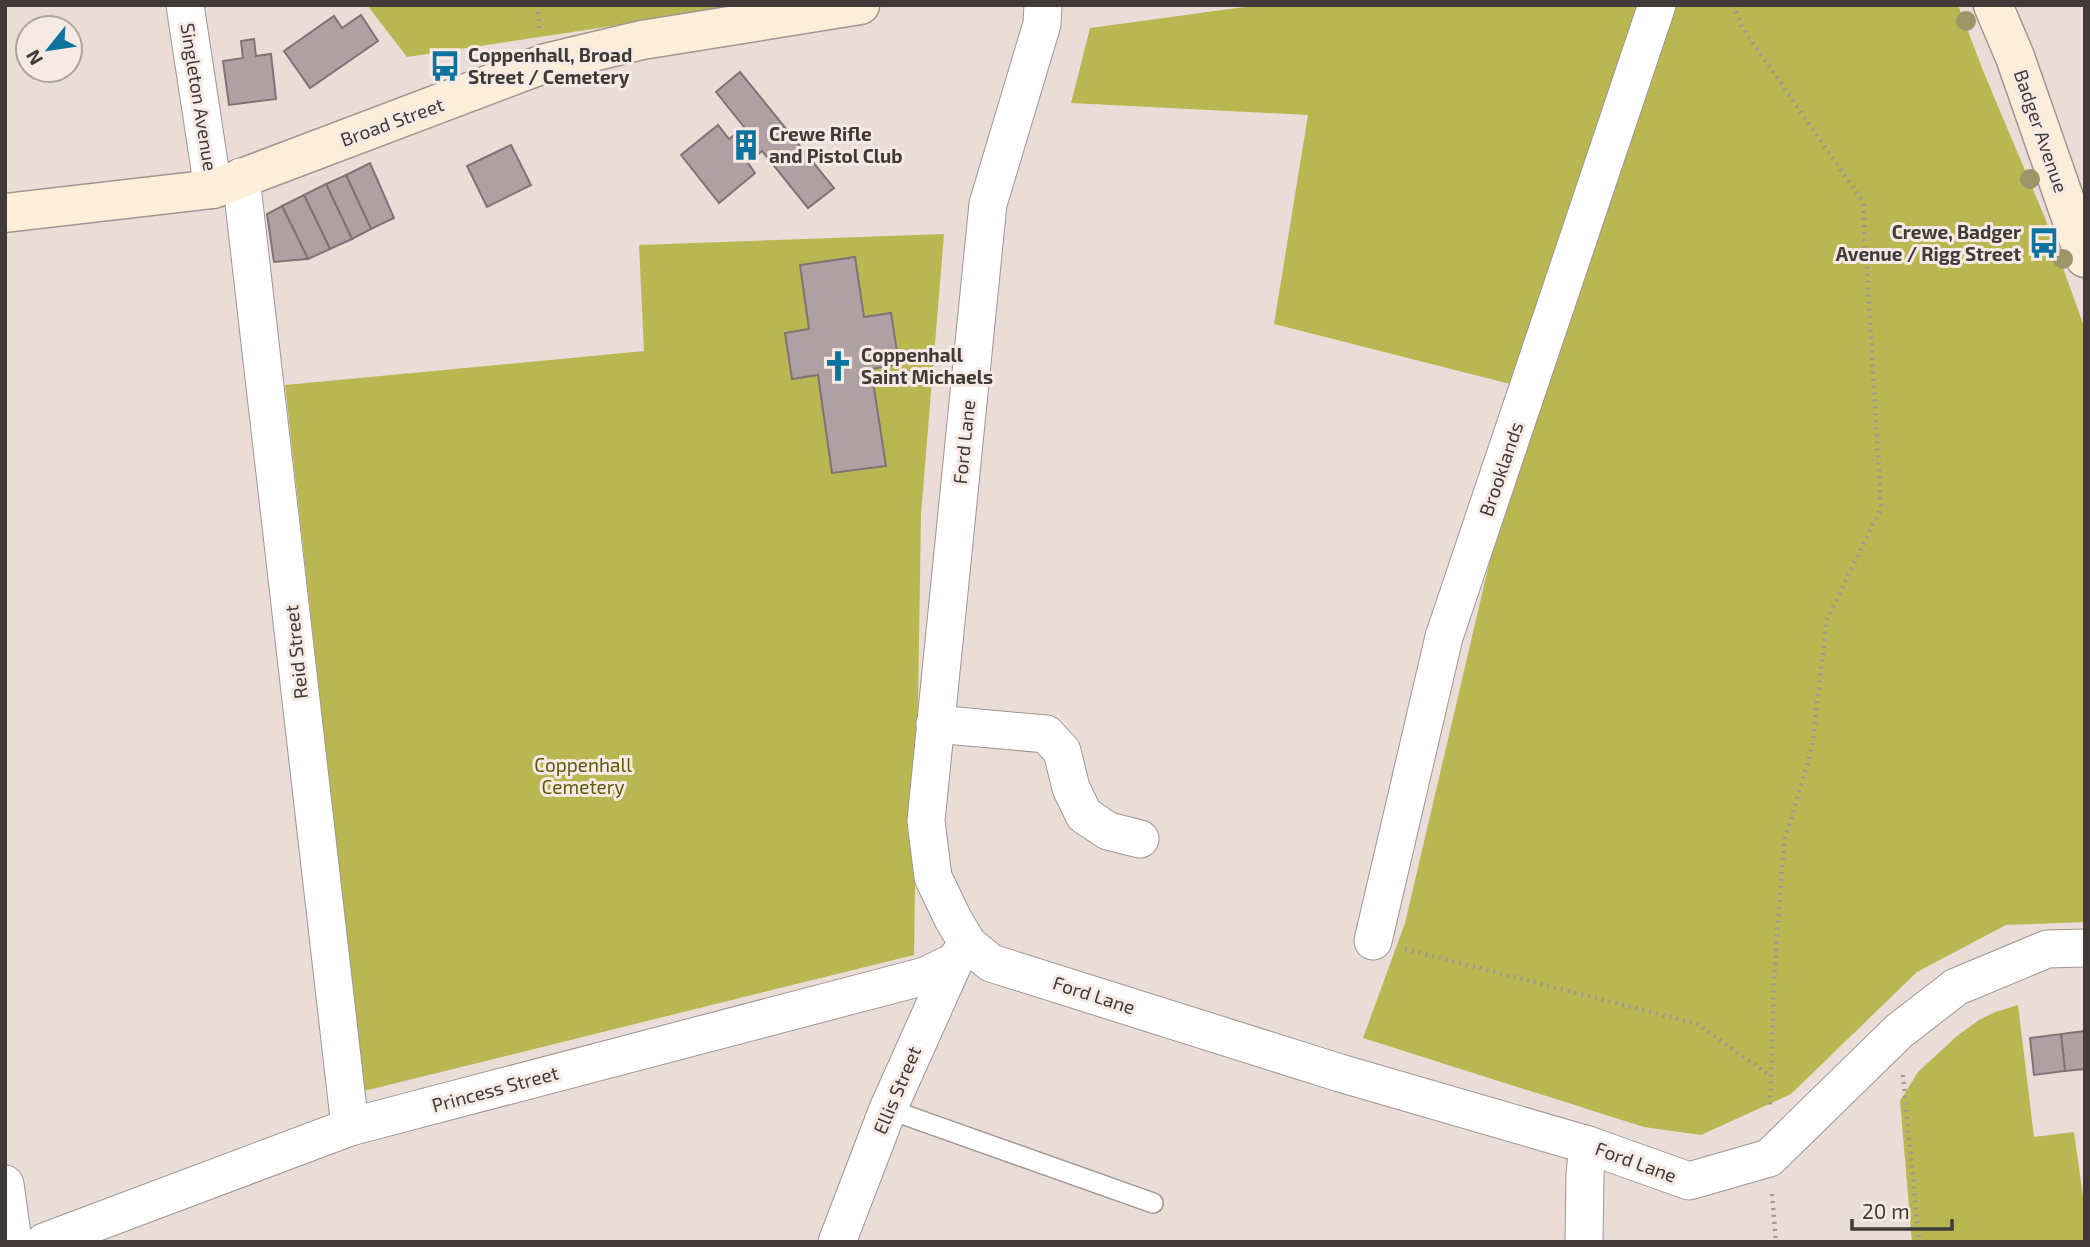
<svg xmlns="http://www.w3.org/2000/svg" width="2090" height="1247" font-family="'Exo 2',sans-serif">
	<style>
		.green { fill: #b9b752 }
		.building { fill: #afa1a3; stroke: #7f7374; stroke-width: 2 }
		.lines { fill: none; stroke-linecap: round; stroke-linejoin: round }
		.lane-casing { stroke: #a19591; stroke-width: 22 }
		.street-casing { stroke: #a19591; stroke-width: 39 }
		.secondary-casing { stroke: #a19591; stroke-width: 41 }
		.path { stroke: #a09692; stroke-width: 4.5; stroke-dasharray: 2 5; stroke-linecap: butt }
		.lane { stroke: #fff; stroke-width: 19 }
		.street { stroke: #fff; stroke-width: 37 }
		.secondary { stroke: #fdeeda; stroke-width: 38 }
		.tree { fill: #9c9567 }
		.labels { text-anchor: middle; stroke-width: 6; stroke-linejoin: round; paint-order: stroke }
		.poi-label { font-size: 19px; font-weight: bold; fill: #403a38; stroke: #f7eae5; text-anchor: start }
		.street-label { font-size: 19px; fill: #403a38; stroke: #f7eae5 }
		.park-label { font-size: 19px; fill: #5c5a0a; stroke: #f7eae5 }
	</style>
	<rect width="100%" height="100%" fill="#eaddd8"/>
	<g class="green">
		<polygon points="367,5 751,5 407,57"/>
		<polygon points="1259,5 1958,5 1984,73 2045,218 2085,329 2085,922 2006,925 1917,972 1791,1094 1701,1135 1644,1127 1363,1038 1405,923 1530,389 1274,324 1308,115 1071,103 1090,28"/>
		<polygon points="944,234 921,515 914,955 364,1091 285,385 644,351 639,245"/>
		<polygon points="2018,1005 2034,1137 2074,1132 2085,1211 2085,1242 1912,1242 1900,1101 1918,1072 1957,1036 1979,1020 1995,1012"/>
	</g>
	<g class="building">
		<polygon points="361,15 378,41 310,88 284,51 334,16 342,28"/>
		<polygon points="254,39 256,56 271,54 276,99 229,105 223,61 243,58 241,41"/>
		<polygon points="740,72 834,188 808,208 762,151 748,163 755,173 719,203 681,155 718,125 729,139 744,127 716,92"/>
		<polygon points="511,145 531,185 487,207 467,166"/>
		<polygon points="370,163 394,218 371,229 346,175"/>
		<polygon points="346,175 371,229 352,239 326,184"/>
		<polygon points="326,184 352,239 330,249 304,195"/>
		<polygon points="304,195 330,249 308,259 282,206"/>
		<polygon points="282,206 308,259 274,262 267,214"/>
		<polygon points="855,257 864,317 891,313 899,364 871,369 886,466 832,473 818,375 792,379 785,333 809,329 800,265"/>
		<polygon points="2085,1031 2085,1069 2065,1071 2061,1034"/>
		<polygon points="2061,1034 2065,1071 2034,1075 2030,1038"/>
	</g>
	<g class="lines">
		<defs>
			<polyline id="lane" points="888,1109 1153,1203"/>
			<g id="street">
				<polyline points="185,5 213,189"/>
				<polyline points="1043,5 1042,24 988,204 926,821 933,877 953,919 968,944 991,963 1340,1073 1588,1145 1689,1181 1769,1158 1899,1031 1956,987 2047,949 2085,948"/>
				<polyline points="241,177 350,1127"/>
				<polyline points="935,724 1046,734 1062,751 1071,788 1084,815 1108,831 1140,839"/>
				<polyline points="1373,941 1444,637 1657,5"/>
				<polyline points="5,1184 13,1242"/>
				<polyline points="44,1242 350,1127 925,976 954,962"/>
				<polyline points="837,1242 888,1109 954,962 961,953"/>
				<polyline points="1584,1242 1585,1174 1588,1145"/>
			</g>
			<g id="secondary">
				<polyline points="1993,5 2015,57 2085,258"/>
				<polyline points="5,213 213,189 546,63 642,40 860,5"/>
			</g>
		</defs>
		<use href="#lane" class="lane-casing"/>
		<use href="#street" class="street-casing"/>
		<use href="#secondary" class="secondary-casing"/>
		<g class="path">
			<polyline points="538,5 539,28"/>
			<polyline points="1734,5 1742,27 1863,202 1881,508 1827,619 1812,748 1784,842 1774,980 1770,1108"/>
			<polyline points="1405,949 1697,1024 1769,1075"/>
			<polyline points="1903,1075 1919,1242"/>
			<polyline points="1772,1194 1776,1242"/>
		</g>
		<use href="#lane" class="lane"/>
		<use href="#street" class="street"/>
		<use href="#secondary" class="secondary"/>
	</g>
	<g class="tree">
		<circle cx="1966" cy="21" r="10"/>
		<circle cx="2030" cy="179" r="10"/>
		<circle cx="2063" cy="259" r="10"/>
	</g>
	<defs>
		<symbol id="bus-bare" viewBox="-9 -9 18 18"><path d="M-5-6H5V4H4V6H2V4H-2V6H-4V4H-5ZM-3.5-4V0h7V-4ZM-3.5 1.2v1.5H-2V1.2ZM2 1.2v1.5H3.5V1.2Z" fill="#0d739f" stroke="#f7eae5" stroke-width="2.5" paint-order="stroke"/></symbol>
		<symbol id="building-bare" viewBox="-9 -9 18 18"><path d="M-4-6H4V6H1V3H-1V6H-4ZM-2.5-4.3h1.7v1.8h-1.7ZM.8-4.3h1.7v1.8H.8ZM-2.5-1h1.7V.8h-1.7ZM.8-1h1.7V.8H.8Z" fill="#0d739f" stroke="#f7eae5" stroke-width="2.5" paint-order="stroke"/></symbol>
		<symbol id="church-bare" viewBox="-9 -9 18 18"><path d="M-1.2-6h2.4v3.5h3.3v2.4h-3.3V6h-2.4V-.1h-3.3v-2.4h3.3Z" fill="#0d739f" stroke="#f7eae5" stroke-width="2.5" paint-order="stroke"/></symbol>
	</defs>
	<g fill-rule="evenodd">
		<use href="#bus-bare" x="423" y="44" width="44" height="44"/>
		<use href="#building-bare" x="724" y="123" width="44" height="44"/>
		<use href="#bus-bare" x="2022" y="221" width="44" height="44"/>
		<use href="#church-bare" x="816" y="344" width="44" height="44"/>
	</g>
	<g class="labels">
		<g class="poi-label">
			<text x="468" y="62">Coppenhall, Broad<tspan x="468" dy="22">Street / Cemetery</tspan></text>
			<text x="769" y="141">Crewe Rifle<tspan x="769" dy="22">and Pistol Club</tspan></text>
			<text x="2021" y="239" text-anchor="end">Crewe, Badger<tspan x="2021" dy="22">Avenue / Rigg Street</tspan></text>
			<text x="861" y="362">Coppenhall<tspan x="861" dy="22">Saint Michaels</tspan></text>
		</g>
		<g class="street-label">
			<text transform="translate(199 97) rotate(81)" y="7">Singleton Avenue</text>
			<text transform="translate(392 122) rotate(-20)" y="7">Broad Street</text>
			<text transform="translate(2041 131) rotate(71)" y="7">Badger Avenue</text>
			<text transform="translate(964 442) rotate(-84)" y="7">Ford Lane</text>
			<text transform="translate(1501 469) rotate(-71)" y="7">Brooklands</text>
			<text transform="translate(296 652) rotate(-96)" y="7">Reid Street</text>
			<text transform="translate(1094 995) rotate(18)" y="7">Ford Lane</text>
			<text transform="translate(495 1089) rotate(-15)" y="7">Princess Street</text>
			<text transform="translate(897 1090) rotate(-67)" y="7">Ellis Street</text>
			<text transform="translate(1636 1162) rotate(20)" y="7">Ford Lane</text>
		</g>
		<g class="park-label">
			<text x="583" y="772">Coppenhall<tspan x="583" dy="22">Cemetery</tspan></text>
		</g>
	</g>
	<rect width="2090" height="1247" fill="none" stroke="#403a38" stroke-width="14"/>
	<g transform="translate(49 49) rotate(240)"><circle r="33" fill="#f7eae5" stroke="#aea4a0" stroke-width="2"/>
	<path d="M0-5L12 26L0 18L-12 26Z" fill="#0d739f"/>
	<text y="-10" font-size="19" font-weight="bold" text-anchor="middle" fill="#403a38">N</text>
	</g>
	<path d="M1852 1219v10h100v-10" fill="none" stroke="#403a38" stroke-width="3.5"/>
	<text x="1862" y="1219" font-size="21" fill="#403a38" stroke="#f7eae5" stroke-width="5" paint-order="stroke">20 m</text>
</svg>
